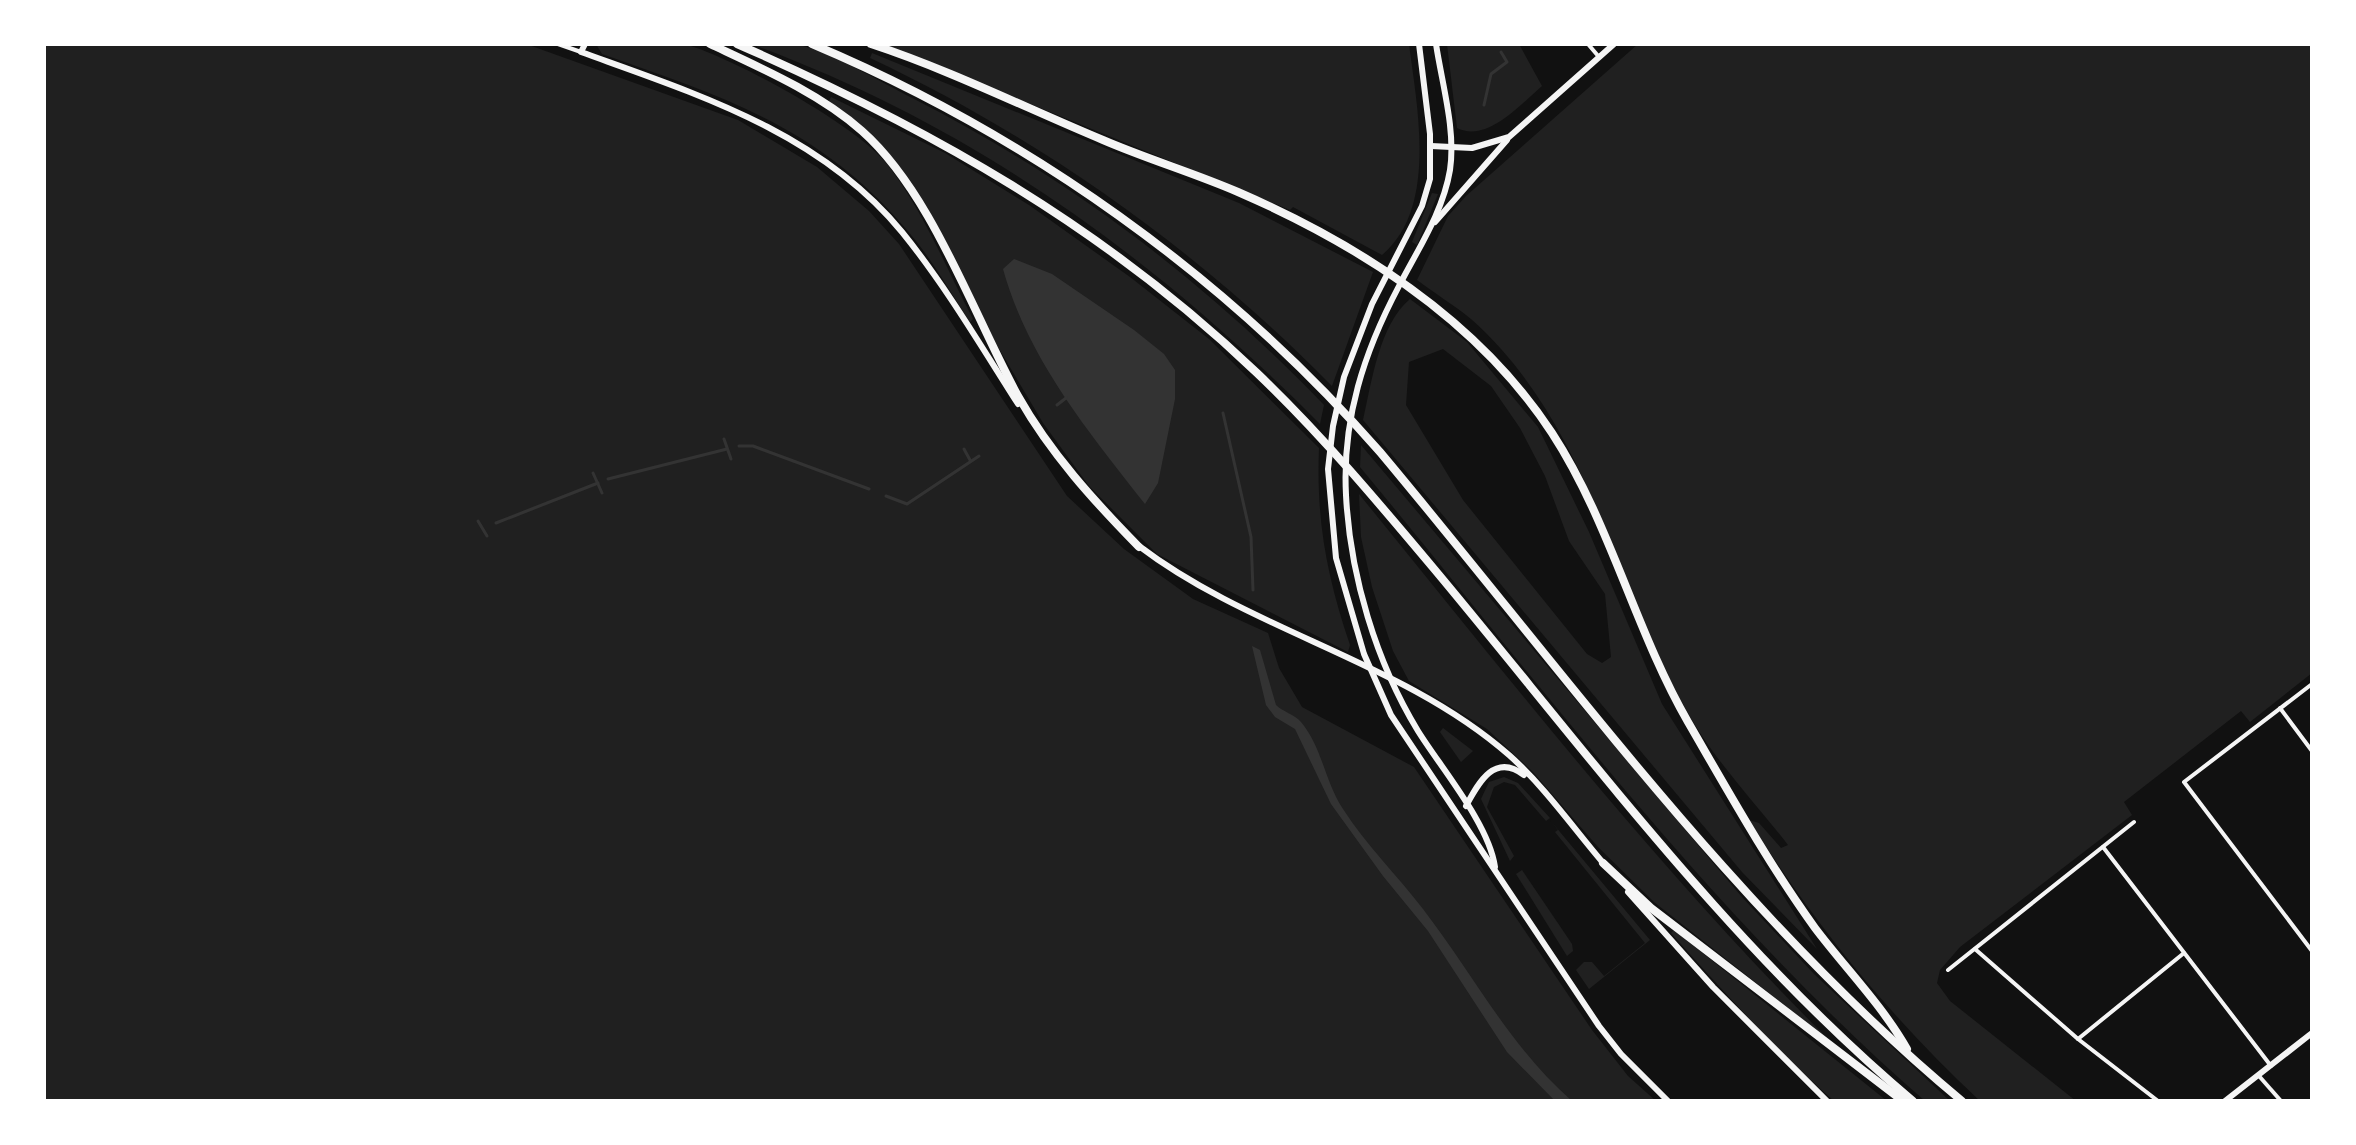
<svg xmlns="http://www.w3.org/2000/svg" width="2356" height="1145" font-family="'Varela Round',sans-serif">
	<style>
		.green { fill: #202020; fill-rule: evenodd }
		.water { fill: #333 }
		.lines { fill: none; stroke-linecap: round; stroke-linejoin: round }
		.stream { stroke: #333; stroke-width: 3 }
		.minor { stroke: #f5f5f5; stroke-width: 4 }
		.tertiary { stroke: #f5f5f5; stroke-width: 6 }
		.motorway { stroke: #f5f5f5; stroke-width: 8 }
	</style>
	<rect width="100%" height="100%" fill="#111"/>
	<g class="green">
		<polygon points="44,44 526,44 738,120 817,167 869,211 899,244 1067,496 1124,549 1193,599 1268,633 1279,668 1302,707 1414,767 1592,1030 1628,1076 1656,1101 44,1101"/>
		<path d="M596,44C622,44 665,38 688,45C737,60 856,125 887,164C923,210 946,268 973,319L970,322C952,295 936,266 916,241C827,130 730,99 602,54Z"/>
		<path d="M751,44C765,44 780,42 794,44C827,49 884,84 916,100C1069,178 1205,281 1324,405L1320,424C1154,257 974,126 751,44Z"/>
		<path d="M884,44H1409C1417,107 1438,208 1382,255L1293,207L1290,210Z"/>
		<path d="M1447,44H1519L1542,86C1520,105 1487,143 1457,128Z"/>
		<path d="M1638,44H2312V673L2250,722L2241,711L2124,802L2132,815L1960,947L1940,970L1937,983L1950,1001L2076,1101H1980C1890,1017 1815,925 1749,820L1759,823L1781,848L1788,845C1757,805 1718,764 1692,720C1615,588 1590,425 1471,319C1454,305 1434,293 1417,280L1448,216L1466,196Z"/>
		<path d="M872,53L1239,203L1373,272L1332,386C1198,250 1042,139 870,58Z"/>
		<path d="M831,97L945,153L1029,205L1130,277L1209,339L1319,448C1316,521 1327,577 1350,645L1348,652L1157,554L1089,486L1043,423L995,342L908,179L880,144L829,101Z"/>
		<polygon points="1432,193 1438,194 1417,245 1412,242"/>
		<path d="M1410,299L1467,342L1538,427L1589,532L1662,704L1817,949L1742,872L1363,420C1372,381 1379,325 1410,299ZM1443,349L1491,386L1520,428L1545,476L1569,541L1605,594L1611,657L1602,663L1587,654L1463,500L1406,405L1409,362Z"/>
		<path d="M1361,445L1741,896L1814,974L1950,1101H1925C1711,915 1541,685 1360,467Z"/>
		<path d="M1359,494C1511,681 1660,872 1831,1042L1654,902L1598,847L1533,772L1487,729L1409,681L1393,651L1372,587L1361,537Z"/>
		<polygon points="1443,728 1473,751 1461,762 1440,732"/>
		<polygon points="1504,777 1518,783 1550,818 1546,821 1515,785 1504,782 1494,787 1487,807 1514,856 1510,861 1481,799 1489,782"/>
		<polygon points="1550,820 1650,940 1589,989 1576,970 1584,962 1592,962 1604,976 1645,943 1555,832 1558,830"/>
		<polygon points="1522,870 1572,944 1573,951 1567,956 1516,874"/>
		<path d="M1674,930L1887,1101H1834C1775,1049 1723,991 1671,933Z"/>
	</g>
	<g class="water">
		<path d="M1014,259L1052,274L1134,330L1164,354L1175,370V399L1158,483L1145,504C1088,431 1028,359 1003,269Z"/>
		<path d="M1252,646L1260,650L1276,705C1283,712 1294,714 1301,722C1322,747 1325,782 1343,809C1366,845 1397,875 1423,909C1473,974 1510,1047 1572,1101H1555L1507,1052L1428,931L1383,876L1331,804L1295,729L1275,717L1266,705Z"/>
	</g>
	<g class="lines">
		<g class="stream">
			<polyline points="1484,105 1491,74 1507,62 1501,52"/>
			<polyline points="1057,405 1066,398"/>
			<polyline points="1223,413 1251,537 1253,590"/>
			<polyline points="724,439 731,459"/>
			<polyline points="739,446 753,446 869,489"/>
			<polyline points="964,449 970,460"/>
			<polyline points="593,473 602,493"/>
			<polyline points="608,479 727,449"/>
			<polyline points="886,496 907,504 979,456"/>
			<polyline points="478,521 487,536"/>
			<polyline points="496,523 598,483"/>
		</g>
		<g class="minor">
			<polyline points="558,44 581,52"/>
			<polyline points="1588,44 1599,57"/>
			<polyline points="2312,684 2184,782 2312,951"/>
			<polyline points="2280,708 2312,751"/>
			<polyline points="2103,847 2271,1066"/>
			<polyline points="1975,949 2078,1039 2158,1101"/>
			<polyline points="1948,970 2134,822"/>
			<polyline points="2078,1039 2184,953"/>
			<polyline points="2259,1076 2281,1101"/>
		</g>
		<g class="tertiary">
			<path d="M585,44L581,52C697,94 820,132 902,232C945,285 981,346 1018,404"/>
			<polyline points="1419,44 1430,134 1430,179 1422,206 1372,304 1344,377 1333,426 1328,469 1336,558 1364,654 1391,715 1599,1026 1621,1054 1668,1101"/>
			<path d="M1436,44C1442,84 1456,130 1450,170C1443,212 1418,249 1399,286C1364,352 1342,419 1346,495C1350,575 1376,662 1418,731C1441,768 1489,824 1495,867"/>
			<polyline points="1431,146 1472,148 1509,137 1614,44"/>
			<polyline points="1435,222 1507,140"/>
			<path d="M1139,546C1252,632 1402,661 1509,755C1545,787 1574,829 1605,865"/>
			<path d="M1466,806C1478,784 1494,752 1524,775"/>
			<polyline points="1628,892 1713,987 1827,1101"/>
			<polyline points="2225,1101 2312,1033"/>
		</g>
		<g class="motorway">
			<path d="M710,44C761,68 819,93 862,131C932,193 973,314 1018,396C1050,453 1094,501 1139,547"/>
			<path d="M737,44C931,129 1103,226 1257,373C1321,434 1378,502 1435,570C1587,752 1731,948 1913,1101"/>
			<path d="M812,44C1028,135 1226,276 1380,452C1566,674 1738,915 1962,1101"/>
			<path d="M871,44C950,70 1026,108 1103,140C1147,159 1194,173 1238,192C1360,245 1478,320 1552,433C1610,522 1635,630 1688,722C1728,791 1768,863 1815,928C1846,969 1882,1005 1907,1049"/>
			<polyline points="1603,863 1651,908 1903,1101"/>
		</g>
	</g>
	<rect width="2356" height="1145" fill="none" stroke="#ffffff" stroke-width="92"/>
</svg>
